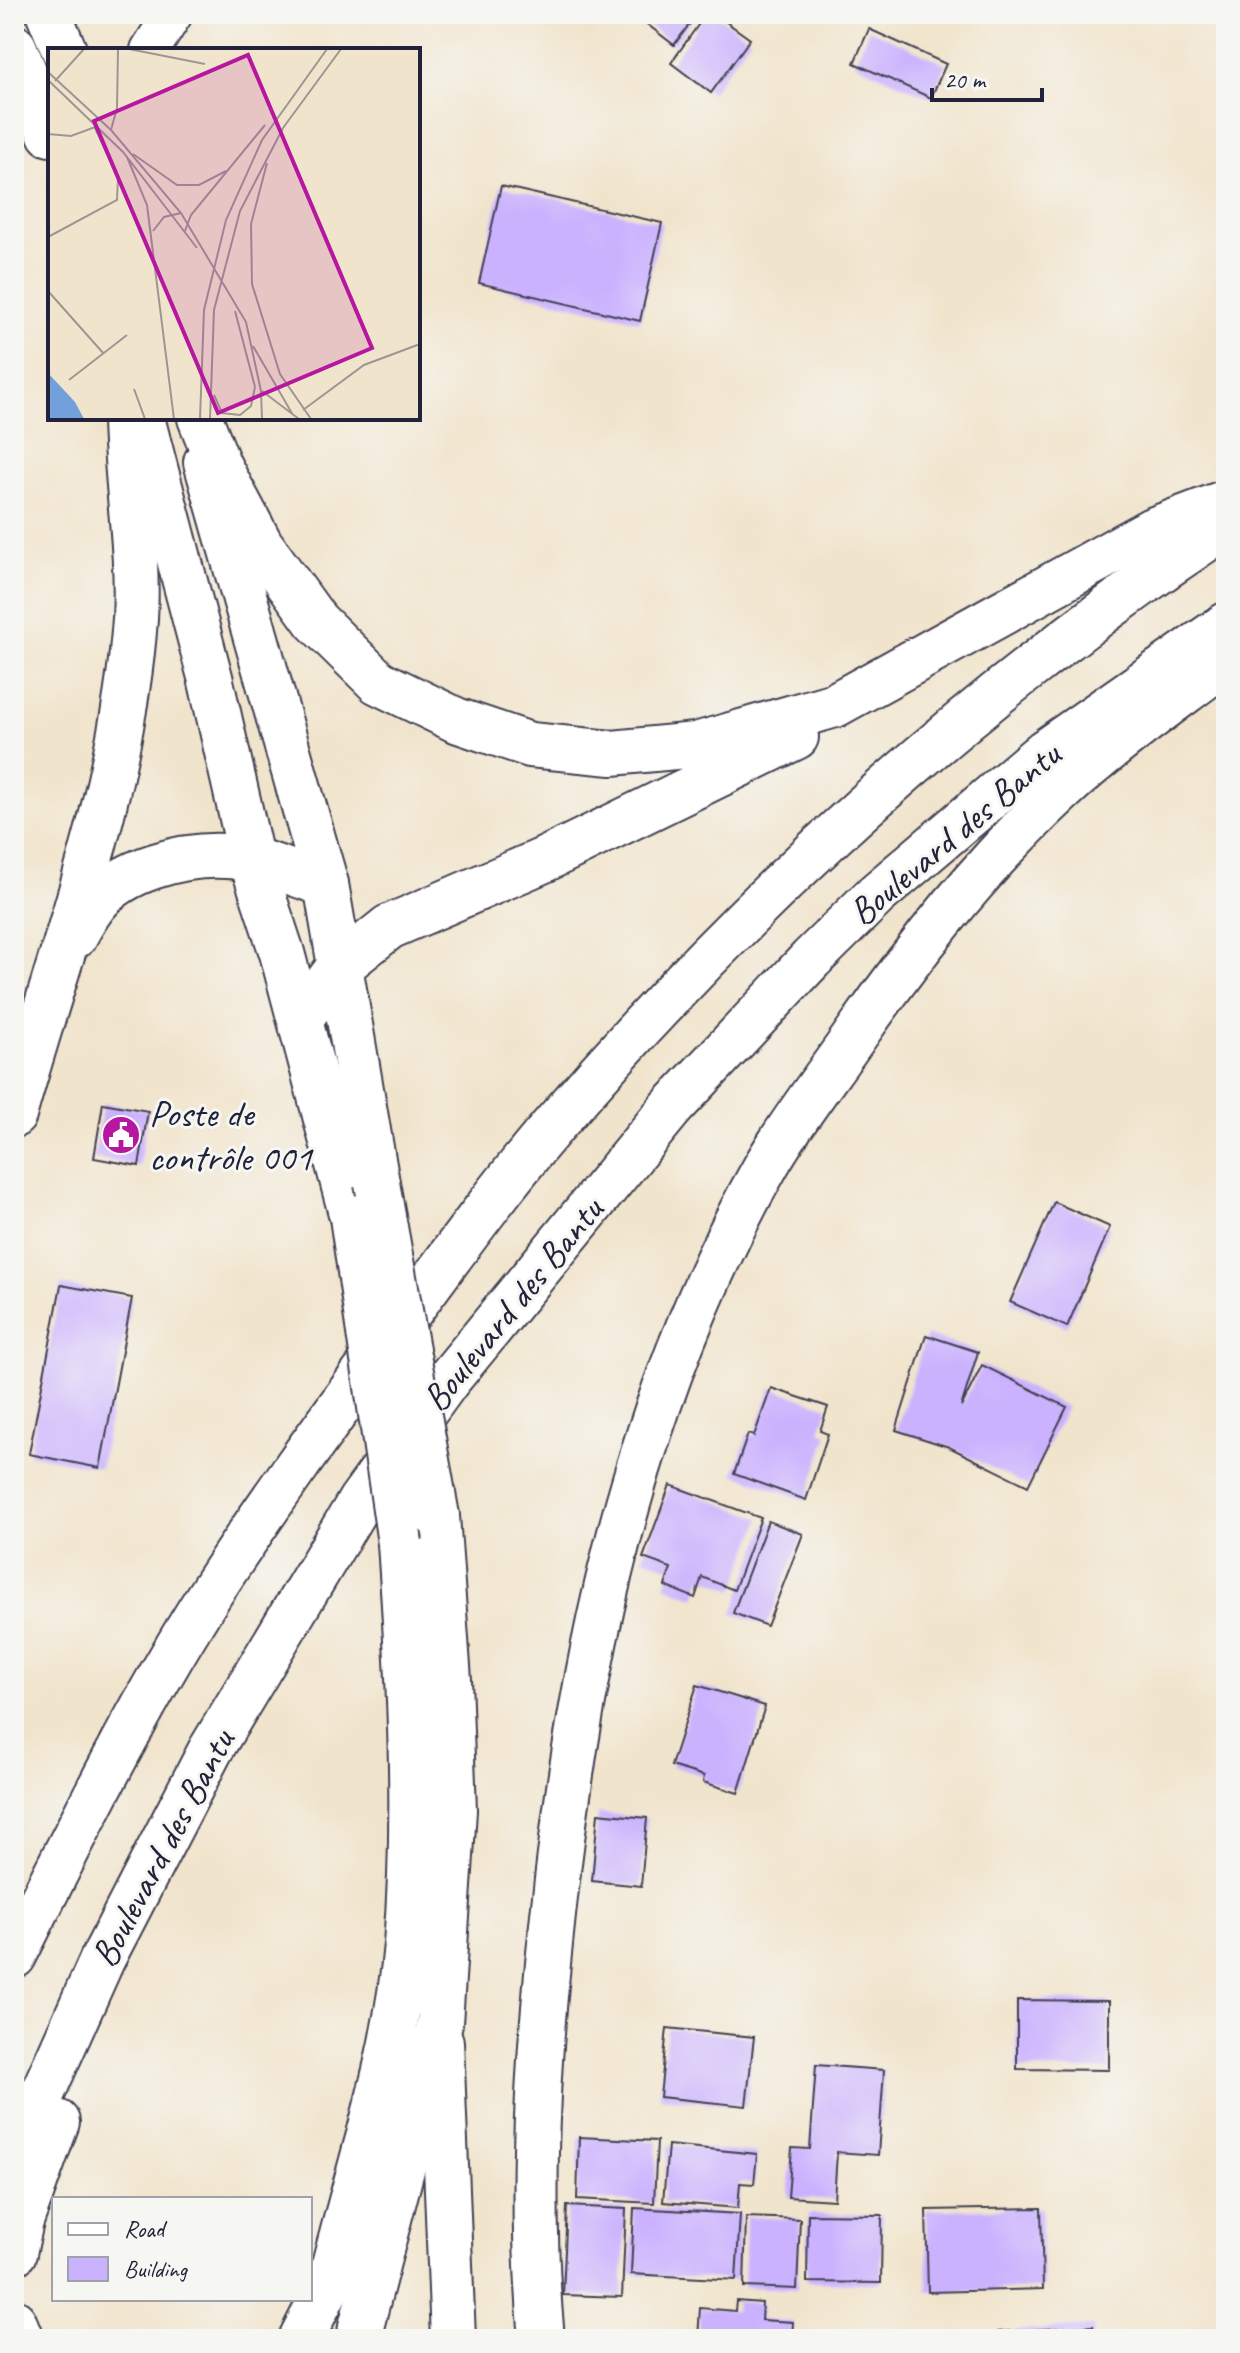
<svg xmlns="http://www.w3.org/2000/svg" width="1240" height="2353" font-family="Caveat,sans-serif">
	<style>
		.building { fill: #cbb2fe }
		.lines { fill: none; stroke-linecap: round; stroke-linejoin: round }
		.street-casing { stroke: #413f51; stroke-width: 42 }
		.secondary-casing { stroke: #413f51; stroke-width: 48 }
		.primary-casing { stroke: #413f51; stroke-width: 48 }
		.highway-casing { stroke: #413f51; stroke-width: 48 }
		.street { stroke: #fff; stroke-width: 38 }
		.secondary { stroke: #fff; stroke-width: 44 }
		.primary { stroke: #fff; stroke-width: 44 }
		.highway { stroke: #fff; stroke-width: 44 }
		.primary-bridge-casing { stroke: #413f51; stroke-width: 48; stroke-linecap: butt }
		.primary-bridge { stroke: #fff; stroke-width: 44 }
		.labels { text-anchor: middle; stroke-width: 6; stroke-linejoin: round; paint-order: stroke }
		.street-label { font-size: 38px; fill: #22223b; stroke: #f6f6f2 }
		.poi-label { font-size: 38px; fill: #22223b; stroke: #f6f6f2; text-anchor: start }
		.inset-road { fill: none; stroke: #9e9692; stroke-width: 2 }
		.view { fill: #b5179e; fill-opacity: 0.15; stroke: #b5179e; stroke-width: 4 }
		.inset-edge { fill: none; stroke: #22223b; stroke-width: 4 }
	</style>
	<rect width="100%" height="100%" fill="#f6f6f2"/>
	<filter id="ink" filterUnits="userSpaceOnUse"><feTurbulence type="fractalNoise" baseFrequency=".0125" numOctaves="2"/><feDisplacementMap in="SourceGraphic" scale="16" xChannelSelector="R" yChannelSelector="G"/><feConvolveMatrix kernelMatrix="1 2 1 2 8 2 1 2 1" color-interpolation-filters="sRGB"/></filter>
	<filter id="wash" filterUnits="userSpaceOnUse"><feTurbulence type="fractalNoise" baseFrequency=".006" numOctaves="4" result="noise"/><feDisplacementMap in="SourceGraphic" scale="32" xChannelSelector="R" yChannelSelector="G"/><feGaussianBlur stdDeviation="1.8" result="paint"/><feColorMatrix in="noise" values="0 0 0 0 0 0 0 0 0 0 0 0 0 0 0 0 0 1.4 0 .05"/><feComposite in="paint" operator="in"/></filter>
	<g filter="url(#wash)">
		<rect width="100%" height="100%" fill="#f1e4cc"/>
		<g id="blocks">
			<g class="building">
				<polygon points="634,14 697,14 674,45"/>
				<polygon points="706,14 715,14 750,39 711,93 671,63"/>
				<polygon points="869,29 946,64 931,98 854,63"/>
				<polygon points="501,186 662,223 640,321 479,283"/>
				<polygon points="103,1103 148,1111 139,1166 94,1158"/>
				<polygon points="1054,1202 1110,1227 1067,1327 1010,1302"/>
				<polygon points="61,1285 132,1298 100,1468 29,1454"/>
				<polygon points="926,1335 978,1352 961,1407 982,1365 1067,1407 1028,1486 949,1447 896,1430"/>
				<polygon points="771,1388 828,1407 820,1431 828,1434 806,1500 734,1474 748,1434 754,1436"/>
				<polygon points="670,1485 761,1518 734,1590 702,1577 695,1598 665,1586 671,1568 643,1558"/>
				<polygon points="768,1521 803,1534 767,1626 733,1613"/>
				<polygon points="697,1685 765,1706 738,1793 703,1782 704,1776 671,1766"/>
				<polygon points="598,1813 647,1818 641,1886 592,1881"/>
				<polygon points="1017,2000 1109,2001 1109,2070 1017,2069"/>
				<polygon points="667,2028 754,2037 746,2106 660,2097"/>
				<polygon points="816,2065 884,2070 878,2155 837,2152 834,2200 788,2197 792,2148 810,2149"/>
				<polygon points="579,2137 657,2141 654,2203 577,2199"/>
				<polygon points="668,2145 757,2154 754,2184 740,2183 738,2208 663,2202"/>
				<polygon points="567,2206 626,2209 622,2297 563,2295"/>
				<polygon points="634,2208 740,2214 736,2280 631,2274"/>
				<polygon points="1041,2208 1043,2289 928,2292 926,2210"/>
				<polygon points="808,2214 882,2215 881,2283 807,2282"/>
				<polygon points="746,2217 800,2219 797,2289 744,2287"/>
				<polygon points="736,2301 762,2303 761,2320 793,2322 792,2339 698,2339 700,2308 735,2311"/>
				<polygon points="1093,2326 1094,2339 999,2339 998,2332"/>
			</g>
		</g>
	</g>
	<g filter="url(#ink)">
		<use href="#blocks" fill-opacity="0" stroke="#413f51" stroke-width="2"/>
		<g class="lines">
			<defs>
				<polyline id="street" points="150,50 173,14"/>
				<polyline id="secondary" points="441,2042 453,2339"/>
				<g id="primary">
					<polyline points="49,14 64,50"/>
					<polyline points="14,47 50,134"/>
					<polyline points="142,418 210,677 252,862 282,953 352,1217"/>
					<polyline points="206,462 326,884 377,1183"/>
					<path d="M330,2282C357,2170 396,2059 406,1944C417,1811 409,1676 400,1543"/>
					<polyline points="361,2327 440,2023 454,1810 449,1680 437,1516"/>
				</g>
				<g id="highway">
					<polyline points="200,418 219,466 261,545 316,621 378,682 456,720 530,745 612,753 696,745 835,705 1152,530 1226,502"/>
					<path d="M75,936C81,925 87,914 95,904C122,869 183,854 225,856C254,856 297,876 326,884"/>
					<polyline points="300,1019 339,967 389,927 544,860 796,737"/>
					<path d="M14,1115C60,952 123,789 135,619C139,552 126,485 125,418"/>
					<path d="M14,1956C74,1837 133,1716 204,1603C260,1515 322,1430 384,1346C439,1272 493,1196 552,1127C748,898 975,692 1226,526"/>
					<polyline points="14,2157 102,1960 210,1751 360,1501 447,1381 671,1108 811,959 877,894 1044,752 1226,625"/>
					<polyline points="14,2253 21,2221 57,2122"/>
					<polyline points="14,2322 21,2339"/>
					<polyline points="301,2339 330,2282"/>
					<polyline points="359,2339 361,2327"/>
					<path d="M542,2339C527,2180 540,2021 559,1863C588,1621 645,1378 767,1164C794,1117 828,1075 859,1030C919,944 984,862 1061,791C1113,743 1171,703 1226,661"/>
				</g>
			</defs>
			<use href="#street" class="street-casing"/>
			<use href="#secondary" class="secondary-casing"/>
			<use href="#primary" class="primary-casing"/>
			<use href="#highway" class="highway-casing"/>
			<use href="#street" class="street"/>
			<use href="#secondary" class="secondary"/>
			<use href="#primary" class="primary"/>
			<use href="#highway" class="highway"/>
			<defs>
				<g id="primary-bridge">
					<polyline points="377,1183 437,1516"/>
					<polyline points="352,1217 400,1543"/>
				</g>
			</defs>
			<use href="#primary-bridge" class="primary-bridge-casing"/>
			<use href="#primary-bridge" class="primary-bridge"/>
		</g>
	</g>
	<defs>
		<symbol id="civic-disc" viewBox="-11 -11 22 22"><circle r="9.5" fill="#b5179e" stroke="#f6f6f2"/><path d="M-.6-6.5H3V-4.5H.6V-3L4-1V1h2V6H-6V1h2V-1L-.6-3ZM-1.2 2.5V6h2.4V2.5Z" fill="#fff"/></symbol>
	</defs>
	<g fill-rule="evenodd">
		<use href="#civic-disc" x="99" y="1113" width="44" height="44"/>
	</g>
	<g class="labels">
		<g class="street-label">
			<text transform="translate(954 833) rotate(-40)" y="13">Boulevard des Bantu</text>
			<text transform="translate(512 1304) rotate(-51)" y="13">Boulevard des Bantu</text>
			<text transform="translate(162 1848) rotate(-62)" y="13">Boulevard des Bantu</text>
		</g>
		<g class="poi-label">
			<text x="149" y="1126">Poste de<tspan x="149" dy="44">contrôle 001</tspan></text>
		</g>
	</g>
	<g transform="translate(48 48)">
		<rect width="372" height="372" fill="#f1e4cc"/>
		<path d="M0,325L27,354L36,371H0Z" fill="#72a0db"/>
		<path class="inset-road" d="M81,1L157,16M0,24L63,82L133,165L198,274L213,343M0,32L75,104L149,200M7,33L36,1M63,82L69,60L70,1M0,86L23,88L50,78M85,106L129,137H151L178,123M79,109L99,157L126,371M219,115L203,176L204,236L232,326L263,371M105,183L116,169L133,165M137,183L143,167L217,77M0,189L69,152L70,130L47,80M0,243L56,306M187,263L207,339M205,298L245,367M21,332L79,287M86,341L97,371M213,343L214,371M214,343L251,371M166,347L174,365L192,367L203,358L207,339M255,362L316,317L372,296M152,371L156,262L178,172L214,92L279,1M162,371L166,262L192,163L235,80L293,1"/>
		<path class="view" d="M200,7L324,300L170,365L46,73Z"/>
		<rect width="372" height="372" class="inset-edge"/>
	</g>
	<rect width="1240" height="2353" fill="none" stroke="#f6f6f2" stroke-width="48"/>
	<rect x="52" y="2197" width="260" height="104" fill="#f6f6f2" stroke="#a1a1a9" stroke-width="2"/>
	<rect x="68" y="2223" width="40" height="12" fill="#ffffff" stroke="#a1a1a9" stroke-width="2"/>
	<text x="124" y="2237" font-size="24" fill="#22223b">Road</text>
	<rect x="68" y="2257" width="40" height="24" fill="#cbb2fe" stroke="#a1a1a9" stroke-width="2"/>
	<text x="124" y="2277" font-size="24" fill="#22223b">Building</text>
	<path d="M932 88v12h110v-12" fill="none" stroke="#22223b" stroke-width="4"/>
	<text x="944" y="88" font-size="24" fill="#22223b" stroke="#f6f6f2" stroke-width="6" paint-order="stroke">20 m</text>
</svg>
